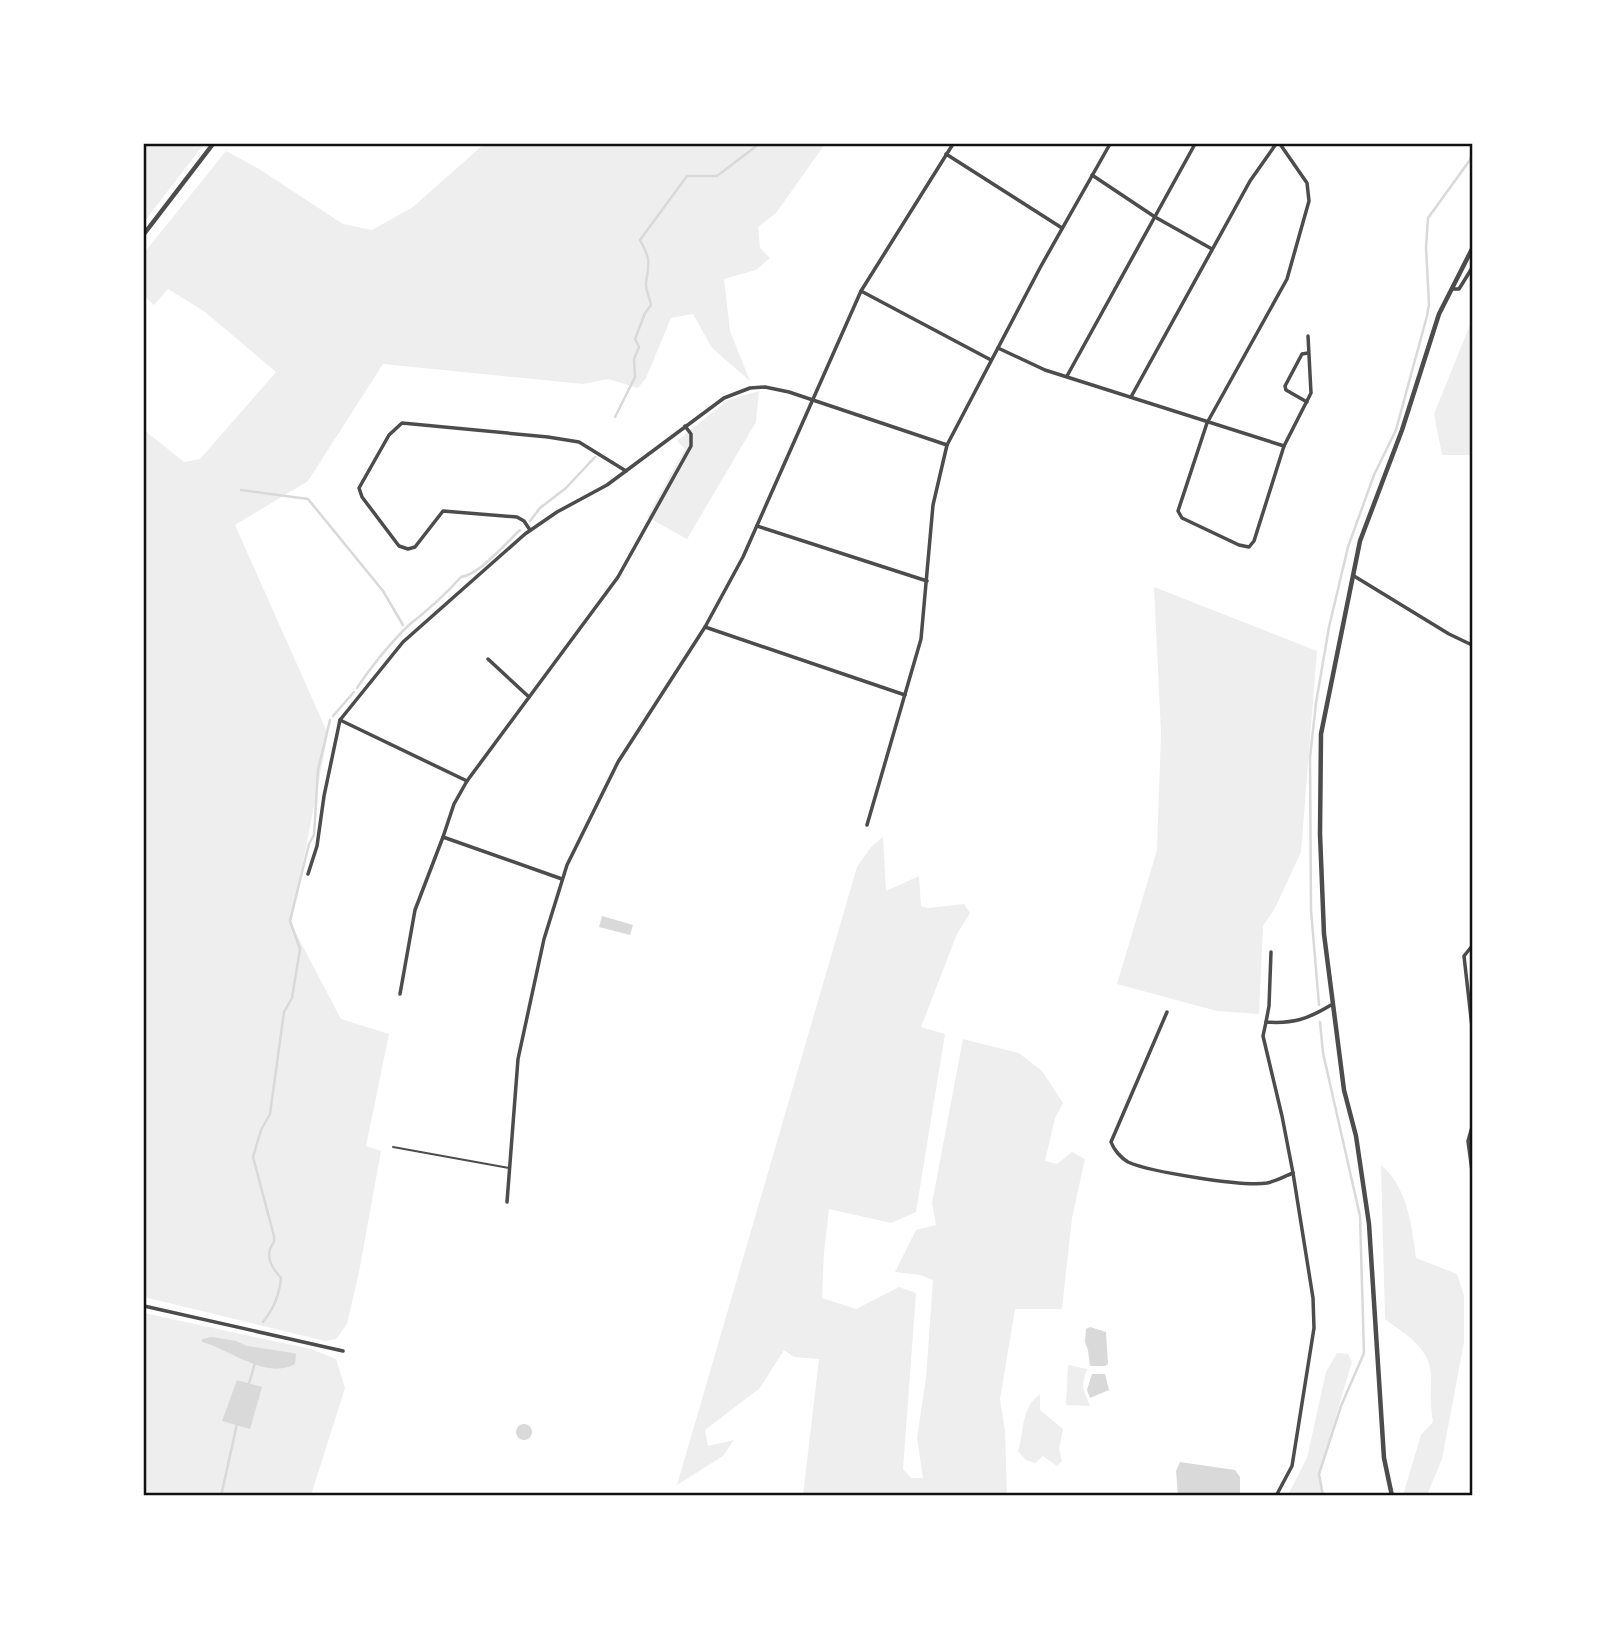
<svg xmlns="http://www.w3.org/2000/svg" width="1616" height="1639" font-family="'Sofia Sans Condensed',sans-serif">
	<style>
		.green { fill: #eee }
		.water { fill: #d9d9d9 }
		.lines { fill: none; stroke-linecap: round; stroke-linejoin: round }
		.stream { stroke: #d9d9d9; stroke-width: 2.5 }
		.service { stroke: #4c4c4c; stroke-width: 2 }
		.minor { stroke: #4c4c4c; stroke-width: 3.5 }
		.tertiary { stroke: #4c4c4c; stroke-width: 4.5 }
		.neatline { fill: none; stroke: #111; stroke-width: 2.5 }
	</style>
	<rect width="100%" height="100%" fill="#fff"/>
	<g class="green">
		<polygon points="144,144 204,144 144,222"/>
		<polygon points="484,144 825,144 776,213 758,227 760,248 770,258 756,270 724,279 730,331 750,381 712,348 693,314 671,318 646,378 638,388 608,379 583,384 383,364 308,481 235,525 328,734 291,924 341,1019 389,1034 366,1146 381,1151 359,1272 347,1324 336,1339 325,1341 144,1297 144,430 184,462 200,459 276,372 205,312 168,289 154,305 144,296 144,253 226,151 259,169 343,224 372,230 413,207"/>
		<polygon points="1472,320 1472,455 1442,455 1434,414"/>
		<polygon points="759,391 756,422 687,539 647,517 685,449 677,441 728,400"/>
		<polygon points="1154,587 1317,651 1301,852 1275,908 1263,926 1259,1014 1217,1011 1117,984 1157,850 1161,733"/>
		<polygon points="883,837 886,891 919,876 921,906 928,908 964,904 970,913 957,934 921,1027 945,1034 916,1212 891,1223 829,1209 824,1252 822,1298 856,1309 899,1287 916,1293 903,1469 911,1478 923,1478 917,1438 926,1378 933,1280 920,1275 895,1272 916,1230 936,1225 932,1203 963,1039 1019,1053 1042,1071 1063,1103 1055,1118 1045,1161 1057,1164 1072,1152 1085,1159 1072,1218 1062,1309 1015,1309 1000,1399 1005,1431 1007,1495 803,1495 819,1359 794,1357 784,1350 760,1388 705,1430 708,1446 734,1440 723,1456 677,1485 857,867 871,847"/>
		<path d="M1381,1165C1407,1186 1412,1226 1416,1258L1457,1274L1464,1296V1342L1442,1459L1427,1495H1403L1421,1435L1433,1422C1430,1407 1431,1393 1431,1377C1431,1348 1406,1335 1385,1319Z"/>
		<polygon points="144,1313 311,1349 336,1359 345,1388 311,1495 144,1495"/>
		<polygon points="1337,1353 1348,1354 1352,1362 1319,1473 1323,1495 1288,1495 1307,1458 1326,1372"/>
		<path d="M1068,1365L1087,1369C1080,1389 1084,1389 1090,1406L1066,1405Z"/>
		<path d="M1040,1394V1410L1063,1429L1059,1449L1062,1461L1057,1466L1043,1456L1035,1463L1026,1460L1018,1451C1025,1430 1020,1409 1040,1394Z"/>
	</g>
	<g class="water">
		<polygon points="602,916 633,925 630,935 599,927"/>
		<polygon points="1090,1327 1106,1332 1108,1364 1105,1366 1090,1366 1088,1350 1085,1342 1086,1329"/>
		<path d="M212,1337L236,1341L247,1346L293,1353L296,1354L295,1364C267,1380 231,1350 202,1342V1339Z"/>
		<polygon points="1092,1374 1105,1374 1109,1390 1090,1398 1087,1390"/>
		<polygon points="237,1380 262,1387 250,1429 222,1421"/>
		<circle cx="524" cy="1432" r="8"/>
		<polygon points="1180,1462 1235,1470 1240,1477 1240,1495 1178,1495 1176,1471"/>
	</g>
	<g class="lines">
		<g class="stream">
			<path d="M615,417L635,377L634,359L639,347L635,339L645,313L651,305C650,298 645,289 646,283C649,262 651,260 640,240L687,176H717L759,144"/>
			<polyline points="241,490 308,499 383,591 403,625"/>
			<polyline points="530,521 540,508 566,488 595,457"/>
			<path d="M357,688C370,668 392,641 409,625C428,610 445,595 461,577C480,574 505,544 520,530"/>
			<polyline points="333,716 354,692"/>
			<polyline points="1319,1005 1311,910 1310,757 1316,703 1329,627 1348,547 1374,475 1396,430 1427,316 1429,304 1426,247 1428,218 1470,160 1472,153"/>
			<polyline points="1320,1022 1323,1053 1360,1216 1364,1353 1341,1406 1319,1474 1323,1496"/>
			<path d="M263,1322C274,1308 279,1296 281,1278C271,1267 264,1255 274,1242V1236L253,1157L261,1130L270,1114L284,1012L292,998L300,949L290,921L309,844L314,835L318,770L330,720"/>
			<polyline points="248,1387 255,1363"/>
			<polyline points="221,1496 237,1424"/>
		</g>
		<polyline class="service" points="393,1147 509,1168"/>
		<g class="minor">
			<polyline points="1280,144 1307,183 1309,201 1287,279 1207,423 1178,511 1182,518 1239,545 1249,547 1254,541 1284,446 1311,393 1308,336"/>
			<polyline points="946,154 1062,228"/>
			<polyline points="1092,175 1155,217 1212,249"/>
			<polyline points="1452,289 1459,289 1472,268"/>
			<polyline points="861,291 991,360"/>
			<polyline points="998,348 1045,370 1284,446"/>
			<polyline points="1067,376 1195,144"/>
			<polyline points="1131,397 1250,181 1276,144"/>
			<polyline points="1307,402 1286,390 1285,386 1302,354 1308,353"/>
			<polyline points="757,526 927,581"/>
			<polyline points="530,530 524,521 517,517 443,511 415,547 408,549 399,546 362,497 359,488 389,435 402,423 548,437 579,442 626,471"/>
			<polyline points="1354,576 1449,634 1472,645"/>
			<polyline points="705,627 905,695"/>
			<polyline points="488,659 529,697"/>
			<polyline points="467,781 340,720 403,642 525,534 557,512 607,485 724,398 750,388 765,387 789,392 947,445"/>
			<polyline points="867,825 921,639 933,505 947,445 1041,266 1110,144"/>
			<polyline points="443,837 454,804 467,781 618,577 691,446 691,434 685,426"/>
			<polyline points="308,874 317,846 324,796 340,720"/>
			<polyline points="1472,946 1464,956 1472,1027"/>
			<path d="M1271,952L1269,1006L1266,1022C1293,1024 1308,1019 1331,1005"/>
			<polyline points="400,994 415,910 443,837 562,879"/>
			<path d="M1167,1012L1111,1142C1114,1150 1121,1158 1128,1162C1150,1172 1244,1187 1267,1183C1276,1181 1285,1176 1293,1173"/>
			<polyline points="1266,1022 1263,1036 1282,1116 1293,1173 1313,1298 1314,1328 1292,1466 1276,1496"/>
			<polyline points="1472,1127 1468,1141 1472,1171"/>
			<polyline points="507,1202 518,1059 544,939 567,865 618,762 705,627 743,557 861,291 953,144"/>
			<polyline points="144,1306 343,1351"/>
		</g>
		<g class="tertiary">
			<polyline points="144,234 213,144"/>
			<polyline points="1392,1496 1384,1458 1369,1224 1356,1136 1344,1090 1324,934 1320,834 1321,734 1360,541 1402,430 1439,314 1472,249"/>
		</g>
	</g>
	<rect width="1616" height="1639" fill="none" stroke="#ffffff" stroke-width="290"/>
	<rect x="145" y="145" width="1326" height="1349" class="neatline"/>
</svg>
